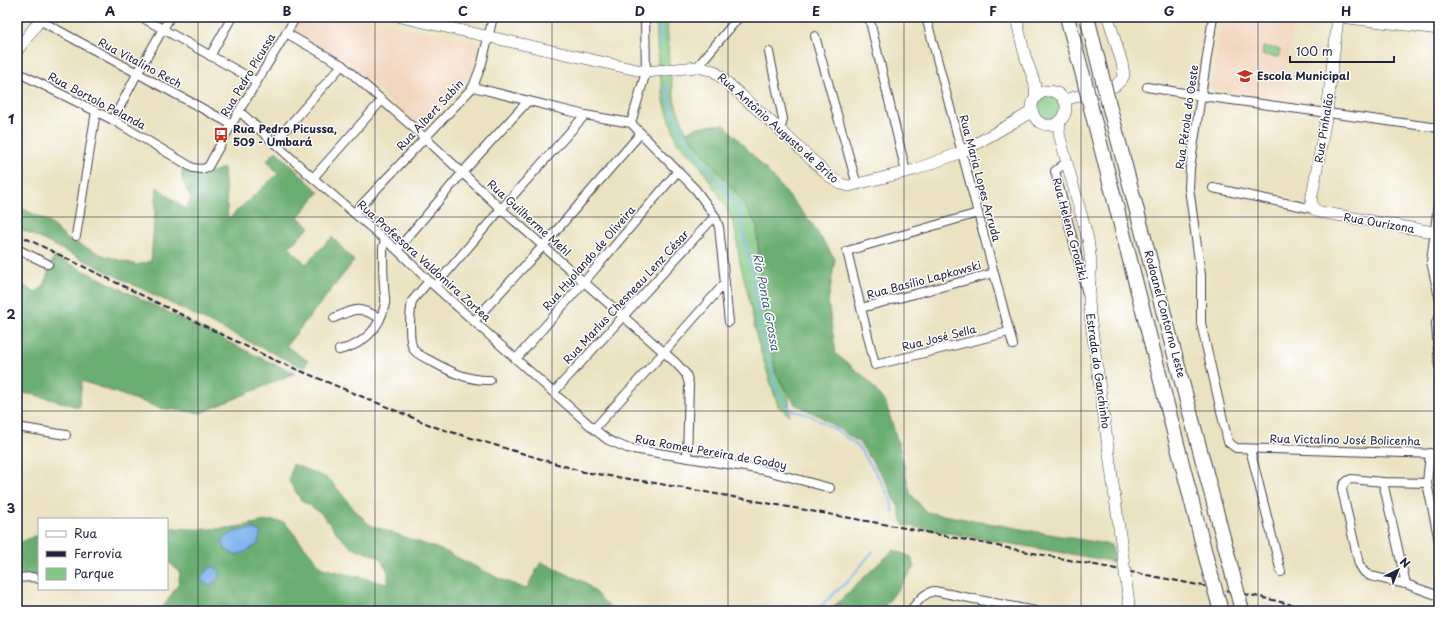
<svg xmlns="http://www.w3.org/2000/svg" width="1456" height="628" font-family="'Playpen Sans',sans-serif">
	<style>
		.built { fill: #f2d5be }
		.green { fill: #84c983; stroke: #53765f }
		.forest { fill: #6bad71; stroke: #466856 }
		.water { fill: #81b3ed; stroke: #526a94 }
		.lines { fill: none; stroke-linecap: round; stroke-linejoin: round }
		.stream { stroke: #81b3ed; stroke-width: 2 }
		.street-casing { stroke: #403f4f; stroke-width: 10 }
		.secondary-casing { stroke: #403f4f; stroke-width: 12 }
		.highway-casing { stroke: #403f4f; stroke-width: 16 }
		.street { stroke: #fff; stroke-width: 8 }
		.secondary { stroke: #fff; stroke-width: 11 }
		.highway { stroke: #fff; stroke-width: 14 }
		.rail { stroke: #22223b; stroke-width: 2; stroke-dasharray: 6 3; stroke-linecap: butt }
		.secondary-bridge-casing { stroke: #403f4f; stroke-width: 12; stroke-linecap: butt }
		.highway-bridge-casing { stroke: #403f4f; stroke-width: 16; stroke-linecap: butt }
		.secondary-bridge { stroke: #fff; stroke-width: 11 }
		.highway-bridge { stroke: #fff; stroke-width: 14 }
		.grid { fill: none; stroke: #22223b; stroke-width: 1; stroke-opacity: 0.55 }
		.labels { text-anchor: middle; stroke-width: 3; stroke-linejoin: round; paint-order: stroke }
		.street-label { font-size: 11px; fill: #22223b; stroke: #fff }
		.poi-label { font-size: 11px; font-weight: bold; fill: #22223b; stroke: #fff; text-anchor: start }
		.water-label { font-size: 12px; font-style: italic; fill: #485c82; stroke: #fff }
		.neatline { fill: none; stroke: #22223b; stroke-width: 1.5 }
		.grid-label { font-size: 13px; text-anchor: middle; font-weight: bold; fill: #22223b }
	</style>
	<rect width="100%" height="100%" fill="#fff"/>
	<filter id="ink" filterUnits="userSpaceOnUse"><feTurbulence type="fractalNoise" baseFrequency=".025" numOctaves="2"/><feDisplacementMap in="SourceGraphic" scale="8" xChannelSelector="R" yChannelSelector="G"/><feConvolveMatrix kernelMatrix="1 2 1 2 8 2 1 2 1" color-interpolation-filters="sRGB"/></filter>
	<filter id="wash" filterUnits="userSpaceOnUse"><feTurbulence type="fractalNoise" baseFrequency=".012" numOctaves="4" result="noise"/><feDisplacementMap in="SourceGraphic" scale="16" xChannelSelector="R" yChannelSelector="G"/><feGaussianBlur stdDeviation="0.9" result="paint"/><feColorMatrix in="noise" values="0 0 0 0 0 0 0 0 0 0 0 0 0 0 0 0 0 1.4 0 .05"/><feComposite in="paint" operator="in"/></filter>
	<g filter="url(#wash)">
		<rect width="100%" height="100%" fill="#eae2c0"/>
		<g class="built">
			<polygon points="302,17 360,17 478,43 473,69 420,128 348,62 293,31"/>
			<polygon points="1222,17 1283,17 1294,19 1283,100 1212,89"/>
		</g>
		<g class="green">
			<polygon points="656,17 667,17 669,65 675,103 686,132 740,198 757,226 758,259 768,333 776,373 789,398 789,415 778,406 757,339 748,294 740,262 735,228 725,205 697,161 677,142 665,105 658,63"/>
			<polygon points="1263,47 1280,49 1279,57 1262,55"/>
			<circle cx="1049" cy="108" r="13"/>
		</g>
		<g class="forest">
			<polygon points="724,124 770,174 810,221 835,259 828,302 836,354 867,379 886,404 899,446 910,493 926,512 1111,545 1116,562 903,525 899,508 885,480 860,443 821,417 795,404 776,373 768,333 762,294 757,226 740,198 686,132 698,127"/>
			<polygon points="276,151 319,192 298,217 310,227 289,247 306,264 332,237 354,261 286,346 308,361 304,368 229,332 17,227 17,206 49,222 67,239 105,256 137,265 151,261 157,187 185,209 191,199 182,179 182,167 212,172 224,168 228,219 278,174 267,160"/>
			<polygon points="54,256 265,360 295,373 201,413 160,408 82,381 79,407 35,395 17,392 17,281 35,293 43,287"/>
			<path d="M293,464L329,479L354,509L370,525L444,551L500,579L526,589L541,562L586,583L613,611H160L178,585L180,573L167,560V527C187,530 216,530 236,527C252,525 270,517 285,523L322,568L388,584V571L378,556L354,549L341,538L321,513L301,500L289,481Z"/>
			<polygon points="34,536 39,536 39,577 17,573 18,544"/>
			<polygon points="894,550 911,557 915,567 884,607 879,611 829,611 876,566"/>
		</g>
		<g class="water">
			<path d="M255,529L261,532L258,544L245,552L235,555L226,550L222,541C233,530 241,530 255,529Z"/>
			<path d="M213,566L220,572C219,579 215,583 208,585L200,579L207,570Z"/>
		</g>
		<g class="lines">
			<g class="stream">
				<polyline points="659,17 661,45"/>
				<polyline points="666,85 675,120 692,149 730,195 741,215 745,242 752,270 759,326 777,391 791,410 809,415 836,430 858,446 876,473 891,500 893,513"/>
				<polyline points="815,611 849,580 873,551"/>
			</g>
		</g>
	</g>
	<g filter="url(#ink)">
		<g class="lines">
			<defs>
				<g id="street">
					<polyline points="141,17 256,81"/>
					<polyline points="645,17 646,72 631,123 696,190 715,216 719,227 729,322"/>
					<polyline points="869,17 906,172"/>
					<polyline points="926,17 1013,345"/>
					<polyline points="1213,17 1190,168 1189,188 1201,275 1201,323 1228,442 1236,448 1439,454"/>
					<polyline points="39,20 231,124"/>
					<polyline points="286,33 342,65 424,137 501,209 675,362 686,374 689,384 687,458"/>
					<polyline points="815,36 857,185"/>
					<polyline points="769,52 783,119 782,124 778,128"/>
					<polyline points="210,56 232,17"/>
					<polyline points="697,67 739,17"/>
					<polyline points="17,72 113,120 193,168 202,169 208,167 239,111 296,17"/>
					<polyline points="473,87 585,115 631,123"/>
					<polyline points="1147,87 1202,96 1439,128"/>
					<polyline points="239,111 313,178 397,250 429,281 594,429 608,440 627,448 763,470 830,488"/>
					<polyline points="113,120 137,74 170,17"/>
					<polyline points="274,143 342,65"/>
					<polyline points="1067,162 1055,171 1087,294"/>
					<polyline points="313,178 382,100"/>
					<polyline points="1213,188 1314,209"/>
					<polyline points="1439,197 1431,262 1439,297"/>
					<polyline points="354,213 473,87 482,63 493,17"/>
					<polyline points="978,213 847,251 875,365 1009,332"/>
					<polyline points="76,236 96,111"/>
					<polyline points="17,249 48,264"/>
					<polyline points="397,250 462,173 528,101"/>
					<path d="M429,281L412,301C410,312 408,341 414,350C418,355 424,357 429,360C449,371 468,381 490,380"/>
					<polyline points="435,286 501,209 585,115"/>
					<polyline points="861,308 994,273"/>
					<polyline points="1439,317 1436,323 1439,366"/>
					<path d="M334,318C357,308 357,306 380,318"/>
					<polyline points="474,321 543,246 641,133"/>
					<path d="M339,350C363,345 380,329 385,304C386,299 384,292 384,286C383,273 383,260 383,248L385,240"/>
					<polyline points="516,359 584,282 678,171"/>
					<polyline points="554,392 715,216"/>
					<polyline points="17,427 66,435"/>
					<polyline points="594,429 664,352 725,283"/>
					<polyline points="1250,449 1281,572"/>
					<polyline points="1430,453 1427,483 1439,541"/>
					<polyline points="1383,482 1406,584"/>
					<path d="M1427,483L1383,482L1351,479C1345,481 1343,484 1342,490L1359,564L1364,572L1370,576L1406,584L1439,596"/>
					<polyline points="17,578 32,577 39,579"/>
					<path d="M910,611C917,603 923,593 934,591L1035,611"/>
				</g>
				<g id="secondary">
					<polyline points="401,17 646,72 697,67 714,71 778,128 830,177 841,184 849,186 914,170 962,152 1026,115 1032,109"/>
					<path d="M1016,17C1019,31 1022,45 1026,59C1031,73 1037,83 1035,98"/>
					<polyline points="1338,17 1327,113 1311,201 1314,209 1320,212 1439,233"/>
					<polyline points="1341,17 1439,29"/>
					<polyline points="17,51 42,17"/>
					<circle cx="1049" cy="108" r="17"/>
					<polyline points="1064,100 1115,86 1122,79 1124,75 1122,63 1108,17"/>
					<polyline points="1060,121 1059,134 1088,239 1091,262 1089,301 1090,315 1123,557"/>
					<polyline points="1126,581 1130,611"/>
				</g>
				<g id="highway">
					<polyline points="1067,17 1084,79"/>
					<polyline points="1087,17 1101,73"/>
					<polyline points="1109,105 1230,564"/>
					<polyline points="1091,108 1208,565"/>
				</g>
			</defs>
			<use href="#street" class="street-casing"/>
			<use href="#secondary" class="secondary-casing"/>
			<use href="#highway" class="highway-casing"/>
			<use href="#street" class="street"/>
			<use href="#secondary" class="secondary"/>
			<use href="#highway" class="highway"/>
			<polyline class="rail" points="17,234 272,359 435,427 584,472 655,483 889,525 1260,597 1318,611"/>
			<defs>
				<polyline id="secondary-bridge" points="1123,557 1126,581"/>
				<g id="highway-bridge">
					<polyline points="1101,73 1109,105"/>
					<polyline points="1084,79 1091,108"/>
					<polyline points="1230,564 1242,611"/>
					<polyline points="1208,565 1221,611"/>
				</g>
			</defs>
			<use href="#secondary-bridge" class="secondary-bridge-casing"/>
			<use href="#highway-bridge" class="highway-bridge-casing"/>
			<use href="#secondary-bridge" class="secondary-bridge"/>
			<use href="#highway-bridge" class="highway-bridge"/>
		</g>
	</g>
	<path class="grid" d="M198,17V611M375,17V611M552,17V611M728,17V611M904,17V611M1081,17V611M1258,17V611M17,217H1439M17,411H1439"/>
	<defs>
		<symbol id="school-bare" viewBox="-9 -9 18 18"><path d="M0-5L7-2L0 1L-7-2ZM-4 1L0 2.5L4 1V4Q0 6-4 4Z" fill="#c8321e" stroke="#fff" stroke-width="2.5" paint-order="stroke"/></symbol>
		<symbol id="bus-bare" viewBox="-9 -9 18 18"><path d="M-5-6H5V4H4V6H2V4H-2V6H-4V4H-5ZM-3.5-4V0h7V-4ZM-3.5 1.2v1.5H-2V1.2ZM2 1.2v1.5H3.5V1.2Z" fill="#c8321e" stroke="#fff" stroke-width="2.5" paint-order="stroke"/></symbol>
	</defs>
	<g fill-rule="evenodd">
		<use href="#school-bare" x="1234" y="65" width="22" height="22"/>
		<use href="#bus-bare" x="210" y="124" width="22" height="22"/>
	</g>
	<g class="labels">
		<g class="street-label">
			<text transform="translate(140 63) rotate(28)" y="4">Rua Vitalino Rech</text>
			<text transform="translate(248 75) rotate(-59)" y="4">Rua Pedro Picussa</text>
			<text transform="translate(97 101) rotate(28)" y="4">Rua Bortolo Pelanda</text>
			<text transform="translate(430 115) rotate(-47)" y="4">Rua Albert Sabin</text>
			<text transform="translate(1187 117) rotate(-82)" y="4">Rua Pérola do Oeste</text>
			<text transform="translate(778 128) rotate(42)" y="4">Rua Antônio Augusto de Brito</text>
			<text transform="translate(1324 128) rotate(-81)" y="4">Rua Pinhalão</text>
			<text transform="translate(980 178) rotate(75)" y="4">Rua Maria Lopes Arruda</text>
			<text transform="translate(529 218) rotate(42)" y="4">Rua Guilherme Mehl</text>
			<text transform="translate(1379 223) rotate(10)" y="4">Rua Ourizona</text>
			<text transform="translate(1070 229) rotate(75)" y="4">Rua Helena Grodzki</text>
			<text transform="translate(589 258) rotate(-49)" y="4">Rua Hyolando de Oliveira</text>
			<text transform="translate(424 261) rotate(42)" y="4">Rua Professora Valdomira Zortea</text>
			<text transform="translate(924 280) rotate(-15)" y="4">Rua Basílio Lapkowski</text>
			<text transform="translate(626 297) rotate(-47)" y="4">Rua Marlus Chesneau Lenz César</text>
			<text transform="translate(1165 314) rotate(75)" y="4">Rodoanel Contorno Leste</text>
			<text transform="translate(939 338) rotate(-14)" y="4">Rua José Sella</text>
			<text transform="translate(1098 371) rotate(82)" y="4">Estrada do Ganchinho</text>
			<text transform="translate(1345 440) rotate(1)" y="4">Rua Victalino José Bolicenha</text>
			<text transform="translate(711 452) rotate(10)" y="4">Rua Romeu Pereira de Godoy</text>
		</g>
		<g class="poi-label">
			<text x="1257" y="80">Escola Municipal</text>
			<text x="233" y="133">Rua Pedro Picussa,<tspan x="233" dy="13">509 - Umbará</tspan></text>
		</g>
		<g class="water-label">
			<text transform="translate(766 302) rotate(79)" y="4">Rio Ponta Grossa</text>
		</g>
	</g>
	<rect width="1456" height="628" fill="none" stroke="#fff" stroke-width="44"/>
	<rect x="38" y="518" width="130" height="72" fill="#ffffff" stroke="#a7a7b1"/>
	<rect x="46" y="531" width="20" height="6" fill="#ffffff" stroke="#a7a7b1"/>
	<text x="74" y="538" font-size="12" fill="#22223b">Rua</text>
	<rect x="46" y="551" width="20" height="6" fill="#22223b" stroke="#a7a7b1"/>
	<text x="74" y="558" font-size="12" fill="#22223b">Ferrovia</text>
	<rect x="46" y="568" width="20" height="12" fill="#84c983" stroke="#a7a7b1"/>
	<text x="74" y="578" font-size="12" fill="#22223b">Parque</text>
	<g transform="translate(1398 570) rotate(43)" stroke="#ffffff" stroke-width="3" paint-order="stroke">
	<path d="M0-3L7 15L0 10L-7 15Z" fill="#22223b"/>
	<text y="-6" font-size="11" font-weight="bold" text-anchor="middle" fill="#22223b">N</text>
	</g>
	<path d="M1290 56v6h104v-6" fill="none" stroke="#22223b" stroke-width="2"/>
	<text x="1296" y="56" font-size="12" fill="#22223b" stroke="#ffffff" stroke-width="3" paint-order="stroke">100 m</text>
	<rect x="22" y="22" width="1412" height="584" class="neatline"/>
	<g class="grid-label">
		<text x="110" y="16">A</text>
		<text x="287" y="16">B</text>
		<text x="463" y="16">C</text>
		<text x="640" y="16">D</text>
		<text x="816" y="16">E</text>
		<text x="993" y="16">F</text>
		<text x="1169" y="16">G</text>
		<text x="1346" y="16">H</text>
		<text x="11" y="124">1</text>
		<text x="11" y="319">2</text>
		<text x="11" y="513">3</text>
	</g>
</svg>
